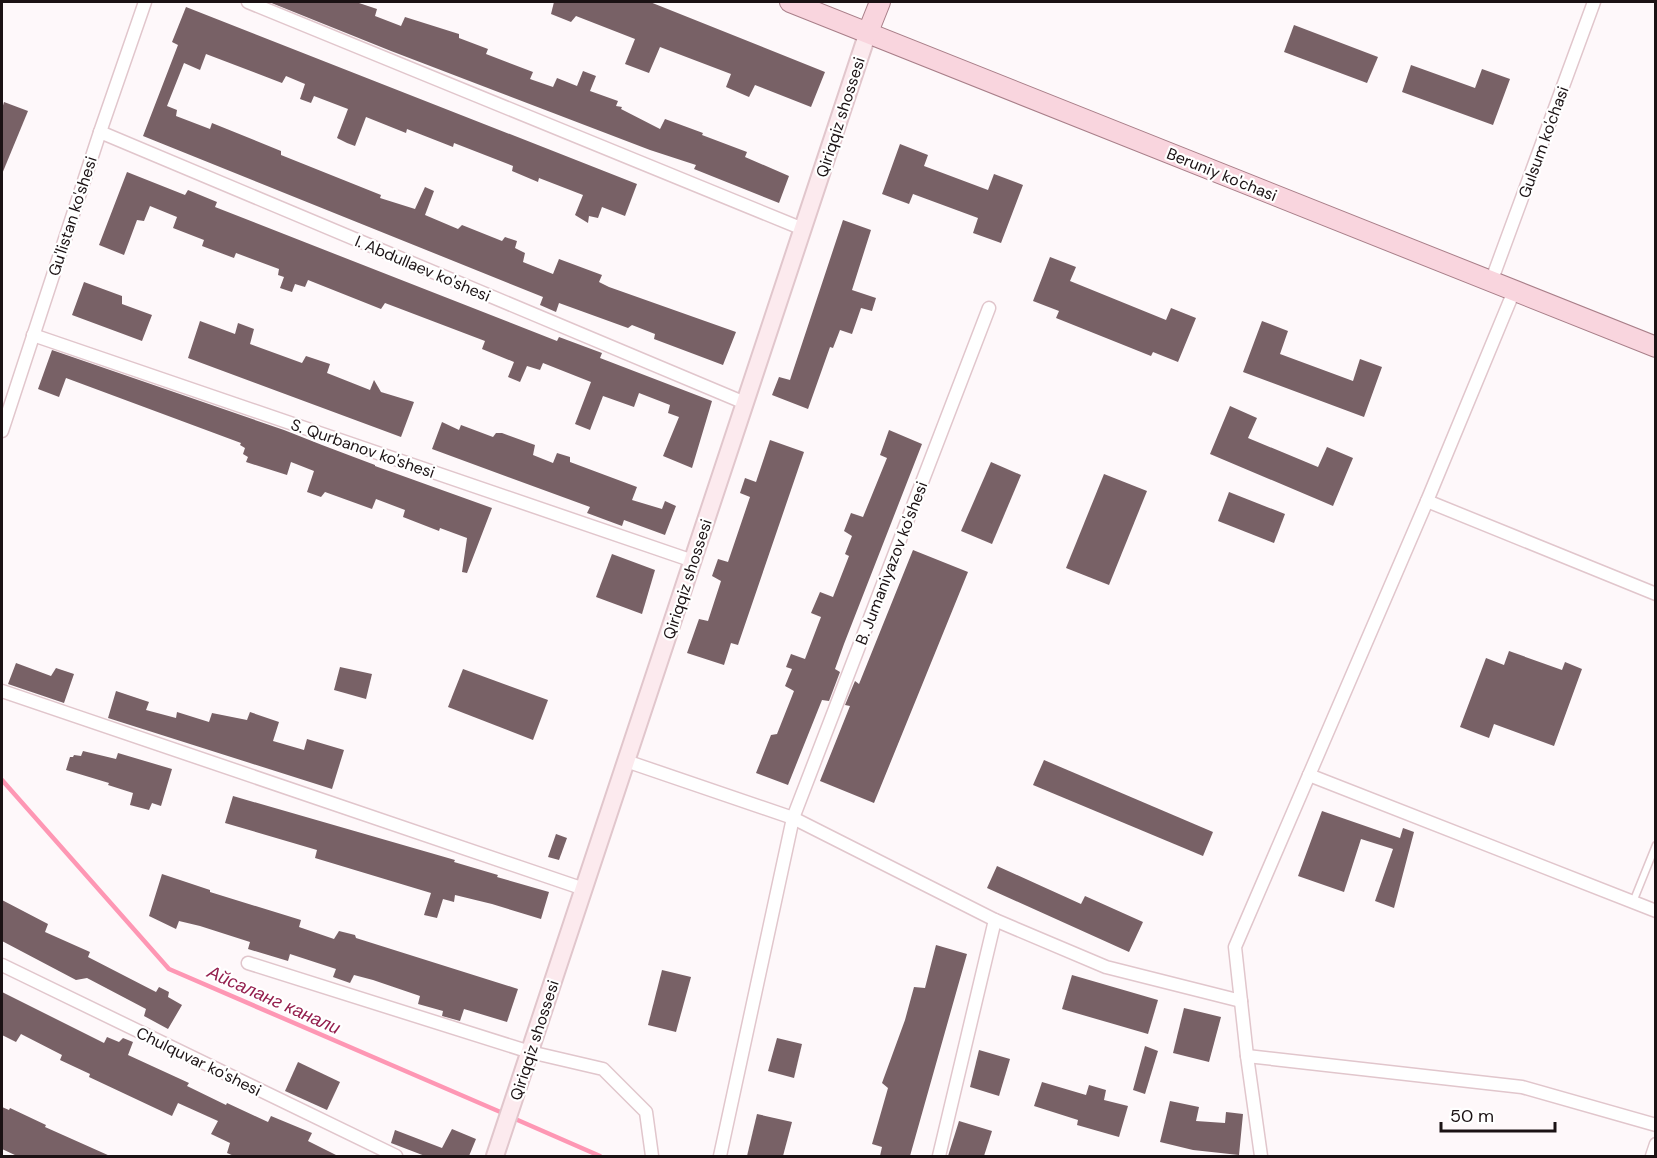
<svg xmlns="http://www.w3.org/2000/svg" width="1657" height="1158" font-family="'DM Sans',sans-serif">
	<style>
		.lines { fill: none; stroke-linecap: round; stroke-linejoin: round }
		.stream { stroke: #fe97b4; stroke-width: 4.5 }
		.building { fill: #786166 }
		.service-casing { stroke: #e1c6cc; stroke-width: 9 }
		.minor-casing { stroke: #e1c6cc; stroke-width: 15 }
		.secondary-casing { stroke: #e1c6cc; stroke-width: 20 }
		.primary-casing { stroke: #a97f89; stroke-width: 22 }
		.service { stroke: #fff; stroke-width: 6 }
		.minor { stroke: #fff; stroke-width: 12 }
		.secondary { stroke: #fceaee; stroke-width: 16 }
		.primary { stroke: #f9d5de; stroke-width: 20 }
		.labels { text-anchor: middle; stroke-width: 4.5; stroke-linejoin: round; paint-order: stroke }
		.street-label { font-size: 16px; fill: #1b1214; stroke: #fff }
		.water-label { font-size: 18px; font-style: italic; fill: #941e4d; stroke: #fff }
	</style>
	<rect width="100%" height="100%" fill="#fef8fa"/>
	<g class="lines">
		<g class="stream">
			<polyline points="2,780 169,969 505,1114"/>
			<polyline points="513,1118 600,1156"/>
		</g>
	</g>
	<g class="building">
		<polygon points="269,2 356,2 377,9 375,16 401,26 405,17 459,34 459,38 488,49 486,54 533,72 530,79 553,87 557,78 577,86 583,71 596,76 590,91 618,101 616,106 622,107 621,109 660,129 665,119 703,133 702,135 747,152 745,157 789,176 779,203 694,169 696,165 650,150 391,51"/>
		<polygon points="554,2 650,2 825,72 811,107 755,85 749,97 726,87 731,74 660,47 649,73 625,64 635,39 576,16 571,22 551,14"/>
		<polygon points="186,7 637,184 625,216 602,207 598,218 589,216 588,223 575,215 583,195 539,178 538,182 512,171 513,166 454,143 453,147 407,129 406,133 366,117 355,146 347,143 337,138 348,109 314,96 311,103 300,99 305,84 286,76 282,83 206,54 200,70 184,63 167,106 177,110 176,116 210,129 212,123 281,151 281,155 381,195 380,198 415,209 425,187 434,191 425,215 458,229 462,225 502,241 505,237 517,241 515,248 525,253 523,262 553,274 559,259 602,275 599,282 609,287 736,332 723,365 654,339 655,334 632,325 628,328 559,303 556,312 540,305 543,297 143,136 178,45 172,42"/>
		<polygon points="1294,25 1378,57 1367,83 1284,52"/>
		<polygon points="1411,65 1475,88 1482,69 1510,79 1493,125 1402,92"/>
		<polygon points="4,102 28,111 2,174 2,109"/>
		<polygon points="900,144 928,155 924,166 988,190 994,174 1023,185 1001,243 973,233 978,218 913,194 909,204 882,194"/>
		<polygon points="127,172 185,195 188,190 217,202 215,207 557,341 559,337 602,353 600,358 712,401 692,468 663,456 679,417 668,413 670,405 639,393 634,407 603,396 590,430 575,424 591,382 543,363 540,370 527,366 520,382 508,377 514,362 482,349 485,341 385,303 381,309 308,280 305,287 295,284 292,292 280,288 284,277 278,275 279,269 236,253 234,258 202,246 204,240 173,228 177,217 150,206 144,221 137,220 124,255 99,245"/>
		<polygon points="843,220 871,230 852,290 876,298 872,311 861,308 852,334 840,330 833,348 830,347 808,409 772,395 779,377 790,380"/>
		<polygon points="1050,257 1076,267 1070,281 1166,320 1171,308 1196,318 1178,362 1153,352 1151,356 1056,318 1059,311 1033,301"/>
		<polygon points="84,282 122,296 122,304 152,315 142,341 72,315"/>
		<polygon points="200,321 235,334 238,323 254,329 250,344 302,363 306,356 330,364 327,373 370,390 374,380 381,392 414,402 401,437 188,358"/>
		<polygon points="1262,321 1288,331 1280,354 1353,381 1360,359 1382,367 1364,417 1243,372"/>
		<polygon points="52,350 284,430 322,445 375,465 375,466 492,508 467,573 462,572 467,538 440,528 439,531 403,517 405,510 376,499 372,509 325,492 321,497 307,492 314,471 291,462 287,475 246,462 248,457 243,454 245,448 240,445 241,443 66,378 59,397 38,389"/>
		<polygon points="1230,406 1257,418 1248,438 1318,467 1327,447 1353,458 1333,506 1210,454"/>
		<polygon points="442,422 459,430 461,425 493,437 496,433 502,433 535,445 533,455 553,463 557,453 570,457 570,462 637,487 632,500 662,509 665,501 676,506 665,535 624,520 622,526 587,513 590,507 432,449"/>
		<polygon points="889,430 922,444 844,644 835,669 840,672 829,701 822,700 788,785 756,773 771,735 777,734 794,691 785,686 792,669 786,667 791,654 805,659 821,617 811,613 820,592 833,597 849,556 845,554 852,536 844,531 851,513 863,517 887,458 880,455"/>
		<polygon points="770,440 804,452 738,645 731,643 724,665 687,653 699,619 708,621 721,581 712,576 718,559 728,562 750,497 740,493 745,478 756,482"/>
		<polygon points="991,462 1021,475 992,544 961,531"/>
		<polygon points="1104,474 1147,491 1109,585 1066,568"/>
		<polygon points="1229,492 1285,514 1274,543 1218,521"/>
		<polygon points="913,550 968,572 874,803 820,781 850,706 845,705 855,681 859,684"/>
		<polygon points="612,554 655,570 642,614 596,597"/>
		<polygon points="1509,651 1562,670 1565,662 1582,669 1554,746 1494,724 1489,738 1460,727 1486,658 1504,665"/>
		<polygon points="16,663 51,676 56,668 74,674 64,703 8,684"/>
		<polygon points="340,667 372,674 366,699 334,690"/>
		<polygon points="463,669 548,700 533,740 448,707"/>
		<polygon points="116,691 149,702 146,710 176,718 177,712 209,722 212,713 247,720 250,712 279,722 273,741 304,750 307,739 344,750 332,789 108,718"/>
		<polygon points="83,751 116,759 118,753 172,769 161,806 152,803 149,810 130,805 133,793 108,785 109,783 66,770 70,757 73,757 74,755 81,756"/>
		<polygon points="1044,760 1213,832 1203,856 1033,785"/>
		<polygon points="233,796 455,860 454,862 498,875 497,877 549,892 541,919 492,904 455,895 454,902 443,899 437,918 424,915 431,893 315,858 317,850 225,823"/>
		<polygon points="1322,811 1400,838 1403,828 1414,832 1394,908 1375,901 1393,849 1361,839 1344,892 1298,876"/>
		<polygon points="556,834 567,838 559,860 548,857"/>
		<polygon points="997,866 1081,904 1085,896 1143,922 1129,952 987,888"/>
		<polygon points="162,874 210,890 210,892 301,920 299,927 334,939 339,931 355,935 356,938 518,989 507,1022 464,1009 460,1021 442,1016 443,1011 418,1004 420,996 373,980 354,975 350,983 333,977 336,969 290,954 288,961 248,949 250,942 200,926 179,921 176,929 149,916"/>
		<polygon points="2,900 48,924 45,932 90,952 88,957 156,992 159,987 169,992 168,997 182,1005 168,1029 144,1016 146,1009 87,978 76,980 2,941"/>
		<polygon points="936,945 967,954 910,1156 880,1156 882,1147 872,1144 888,1088 882,1083 905,1020 914,987 925,988"/>
		<polygon points="662,970 691,977 676,1032 648,1025"/>
		<polygon points="1072,975 1158,1000 1148,1034 1062,1009"/>
		<polygon points="2,992 104,1043 107,1037 119,1042 123,1038 133,1042 128,1055 189,1083 187,1086 226,1105 227,1103 268,1122 271,1116 312,1133 308,1141 338,1156 234,1156 227,1153 230,1143 211,1134 218,1121 178,1103 172,1116 89,1077 90,1074 60,1060 62,1055 21,1034 16,1042 2,1035"/>
		<polygon points="1184,1008 1221,1017 1209,1062 1173,1053"/>
		<polygon points="777,1038 802,1044 794,1078 768,1071"/>
		<polygon points="1145,1046 1158,1051 1145,1094 1133,1090"/>
		<polygon points="979,1050 1010,1059 999,1096 970,1087"/>
		<polygon points="298,1062 340,1082 327,1110 285,1091"/>
		<polygon points="1042,1082 1086,1095 1089,1085 1106,1090 1104,1100 1128,1106 1119,1137 1077,1125 1078,1120 1034,1106"/>
		<polygon points="1170,1101 1199,1107 1196,1121 1225,1123 1226,1112 1243,1114 1239,1155 1193,1150 1160,1142"/>
		<polygon points="2,1107 9,1110 10,1108 46,1125 45,1127 110,1156 17,1156 2,1149"/>
		<polygon points="757,1114 792,1122 783,1156 747,1156"/>
		<polygon points="959,1121 992,1131 984,1156 948,1156"/>
		<polygon points="452,1129 476,1139 469,1156 425,1156 391,1143 395,1130 442,1148"/>
	</g>
	<g class="lines">
		<defs>
			<polyline id="service" points="1633,902 1656,845"/>
			<g id="minor">
				<polyline points="248,2 803,229"/>
				<polyline points="100,132 745,403"/>
				<polyline points="1491,282 1594,2"/>
				<polyline points="33,335 693,561"/>
				<polyline points="2,431 100,132 145,2"/>
				<polyline points="1427,501 1656,594"/>
				<polyline points="2,691 584,889"/>
				<polyline points="626,761 793,818 995,920 1106,967 1241,1001"/>
				<polyline points="1309,775 1656,911"/>
				<polyline points="248,963 530,1052 603,1069 646,1112 652,1156"/>
				<polyline points="2,965 396,1156"/>
				<polyline points="1247,1056 1522,1087 1656,1125"/>
				<polyline points="720,1156 793,818 989,308"/>
				<polyline points="939,1156 995,920"/>
				<polyline points="1261,1156 1247,1056 1235,947 1427,501 1514,291"/>
				<polyline points="1652,1156 1656,1144"/>
			</g>
			<polyline id="secondary" points="495,1156 868,32"/>
			<g id="primary">
				<polyline points="790,2 1656,347"/>
				<polyline points="868,32 880,2"/>
			</g>
		</defs>
		<use href="#service" class="service-casing"/>
		<use href="#minor" class="minor-casing"/>
		<use href="#secondary" class="secondary-casing"/>
		<use href="#primary" class="primary-casing"/>
		<use href="#service" class="service"/>
		<use href="#minor" class="minor"/>
		<use href="#secondary" class="secondary"/>
		<use href="#primary" class="primary"/>
	</g>
	<g class="labels">
		<g class="street-label">
			<text transform="translate(840 117) rotate(-72)" y="6">Qiriqqiz shossesi</text>
			<text transform="translate(1543 142) rotate(-70)" y="6">Gulsum ko'chasi</text>
			<text transform="translate(1222 174) rotate(22)" y="6">Beruniy ko'chasi</text>
			<text transform="translate(72 216) rotate(-72)" y="6">Gu'listan ko'shesi</text>
			<text transform="translate(423 268) rotate(23)" y="6">I. Abdullaev ko'shesi</text>
			<text transform="translate(363 448) rotate(19)" y="6">S. Qurbanov ko'shesi</text>
			<text transform="translate(891 563) rotate(-69)" y="6">B. Jumaniyazov ko'shesi</text>
			<text transform="translate(687 579) rotate(-72)" y="6">Qiriqqiz shossesi</text>
			<text transform="translate(534 1040) rotate(-72)" y="6">Qiriqqiz shossesi</text>
			<text transform="translate(199 1061) rotate(26)" y="6">Chulquvar ko'shesi</text>
		</g>
		<g class="water-label">
			<text transform="translate(274 1000) rotate(24)" y="6">Айсаланг канали</text>
		</g>
	</g>
	<rect width="1657" height="1158" fill="none" stroke="#1b1214" stroke-width="6"/>
	<path d="M1441 1122v9h114v-9" fill="none" stroke="#1b1214" stroke-width="3"/>
	<text x="1450" y="1122" font-size="18" fill="#1b1214" stroke="#ffffff" stroke-width="4.5" paint-order="stroke">50 m</text>
</svg>
